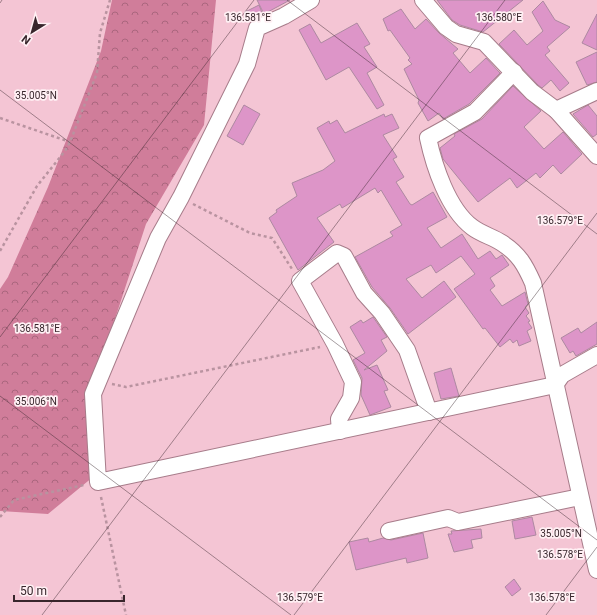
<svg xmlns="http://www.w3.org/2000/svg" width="597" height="615" font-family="Roboto,sans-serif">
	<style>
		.forest { fill: url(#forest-crowns) }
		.building { fill: #dd95c8; stroke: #ad89a1 }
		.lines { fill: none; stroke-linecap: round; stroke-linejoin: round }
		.minor-casing { stroke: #a77c8a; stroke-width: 18 }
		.path { stroke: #b993a0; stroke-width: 2.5; stroke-dasharray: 3 3; stroke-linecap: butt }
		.minor { stroke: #fff; stroke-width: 16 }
		.ticks { fill: none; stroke: #38262c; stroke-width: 1; stroke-opacity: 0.45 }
		.ticks-label { font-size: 10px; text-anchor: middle; fill: #38262c; stroke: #fff0f4; stroke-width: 3.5; stroke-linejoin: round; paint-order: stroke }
	</style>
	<defs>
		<pattern id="forest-crowns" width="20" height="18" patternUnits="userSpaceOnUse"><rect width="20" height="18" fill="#d07d9a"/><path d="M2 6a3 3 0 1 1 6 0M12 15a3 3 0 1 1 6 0" fill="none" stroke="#aa667e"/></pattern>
	</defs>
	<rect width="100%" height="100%" fill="#f4c5d4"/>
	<polygon class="forest" points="112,0 216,0 204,125 146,224 97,374 99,472 48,514 0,511 0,289 8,277 48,187 101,51"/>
	<g class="building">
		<polygon points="257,0 290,0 264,14"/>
		<polygon points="437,0 523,0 483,32 460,25 452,20"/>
		<polygon points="543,1 555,20 570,27 547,47 550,51 545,55 569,83 560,91 551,80 542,88 538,85 499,44 514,30 527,45 543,31 532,12"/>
		<polygon points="259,5 263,15 250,22 245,12"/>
		<polygon points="401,9 415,29 426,19 439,33 458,49 453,53 470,73 486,58 500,73 469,104 443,119 439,113 428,121 418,103 419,100 404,69 412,64 408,60 410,58 390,30 388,31 383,19"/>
		<polygon points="597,14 597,50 582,43"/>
		<polygon points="357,23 370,44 364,47 377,67 367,73 384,105 377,109 349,67 326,80 299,30 310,24 321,43"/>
		<polygon points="597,52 597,82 587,85 576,62"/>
		<polygon points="513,86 541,111 524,127 544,149 563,132 582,154 561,174 553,165 540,178 536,173 517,188 510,178 478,202 443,159 440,148 455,136 454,134 482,119"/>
		<polygon points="244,105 260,114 243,145 227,136"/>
		<polygon points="588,105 597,116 597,134 593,137 573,114"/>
		<polygon points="384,114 385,117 392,114 399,128 383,135 397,157 393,159 404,177 396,182 410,204 412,205 433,192 447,217 427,228 441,248 462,234 478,259 490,251 496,259 502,255 509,265 490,278 495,286 490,290 502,306 525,292 528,304 525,307 529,313 526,316 530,321 528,322 532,328 527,331 531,341 519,346 517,340 513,343 510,339 500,347 485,328 483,329 454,289 475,274 461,256 436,273 431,265 406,279 422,298 444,281 456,297 408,334 390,308 372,287 355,257 393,236 390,232 402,225 381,190 378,193 375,188 342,208 340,204 317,218 334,242 298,270 269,218 277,212 276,210 297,196 292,183 323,170 335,161 317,128 329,121 330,124 337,120 345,133"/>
		<polygon points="373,317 387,337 381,340 387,351 364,370 377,365 388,390 384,391 391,407 370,415 361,395 362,378 353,360 365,353 350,327 361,320 363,323"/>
		<polygon points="597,322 597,344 576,356 573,351 570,353 561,338 578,328 581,333"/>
		<polygon points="451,368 459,396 441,399 434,373"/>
		<polygon points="532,517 536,535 515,539 512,521"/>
		<polygon points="481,529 482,538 471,540 473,548 454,552 448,534 452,534 451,531"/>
		<polygon points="423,533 428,558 407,563 406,558 356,570 349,542 368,538 369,542 383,538 391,540"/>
		<polygon points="514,579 521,589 512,596 505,587"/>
	</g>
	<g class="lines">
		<defs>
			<g id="minor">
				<polyline points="311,0 284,16 257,28 247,64 181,197 158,238 93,394 98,482 555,385 562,375 597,355"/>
				<polyline points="423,0 446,27 456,34 484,42 532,92 556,110 597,91"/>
				<path d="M514,72L475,112L428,138C434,166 448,209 472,227C481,234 493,237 502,243C519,254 525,265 533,283L597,570"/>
				<polyline points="556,110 597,156"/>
				<polyline points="340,431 339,419 351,398 353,382 335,344 300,281 337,253 344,256 364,293 382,313 407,350 429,412"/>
				<polyline points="389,531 448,518 458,522 580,497"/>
			</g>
		</defs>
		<use href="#minor" class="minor-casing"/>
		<g class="path">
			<polyline points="0,118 70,142"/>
			<polyline points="193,204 250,233 272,238 292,269"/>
			<polyline points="0,251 37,186 65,151 70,142 97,73 100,33 110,0"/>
			<polyline points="112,384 126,387 320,347"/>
			<polyline points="101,497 126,615"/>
			<polyline points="0,517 14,500 84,485"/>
		</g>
		<use href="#minor" class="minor"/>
	</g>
	<path class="ticks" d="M287,0L597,234M0,3L2,0M0,90L597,540M0,337L254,0M0,396L291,615M42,615L505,0M294,615L597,213M546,615L597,547"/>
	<g class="ticks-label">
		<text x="248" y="21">136.581°E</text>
		<text x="499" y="21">136.580°E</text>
		<text x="36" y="99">35.005°N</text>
		<text x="560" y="224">136.579°E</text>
		<text x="37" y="332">136.581°E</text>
		<text x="36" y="405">35.006°N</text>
		<text x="561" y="537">35.005°N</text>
		<text x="560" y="558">136.578°E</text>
		<text x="300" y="601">136.579°E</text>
		<text x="552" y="601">136.578°E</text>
	</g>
	<g transform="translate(32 32) rotate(217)" stroke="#fff0f4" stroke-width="3" paint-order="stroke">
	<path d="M0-3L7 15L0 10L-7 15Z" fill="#38262c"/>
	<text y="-6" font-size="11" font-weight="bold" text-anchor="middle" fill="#38262c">N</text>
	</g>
	<path d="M14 595v6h110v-6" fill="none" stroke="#38262c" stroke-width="2"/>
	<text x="20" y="595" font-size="12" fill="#38262c" stroke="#fff0f4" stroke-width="3" paint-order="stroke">50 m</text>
</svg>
